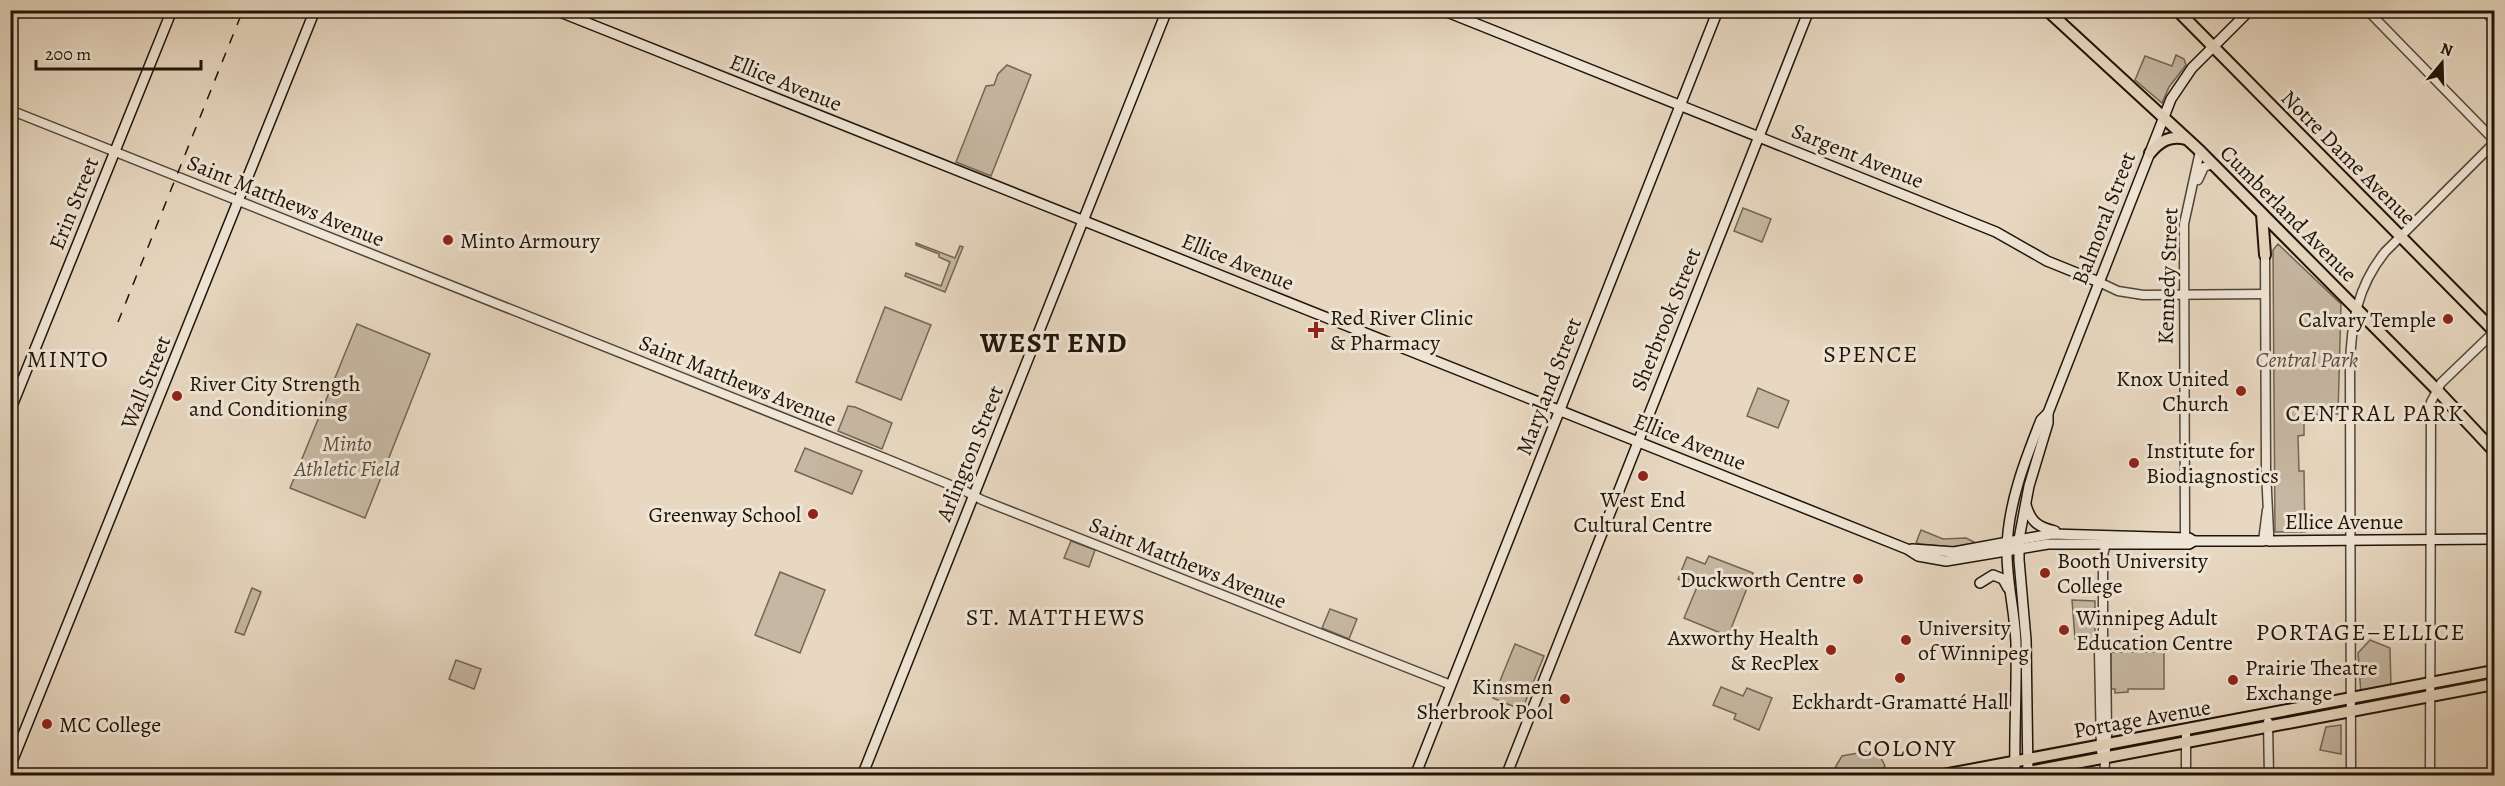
<svg xmlns="http://www.w3.org/2000/svg" width="2505" height="786" font-family="Alegreya,serif">
	<style>
		.green { fill: #c6b7a2; stroke: #726655; stroke-width: 1.5 }
		.lines { fill: none; stroke-linecap: round; stroke-linejoin: round }
		.tertiary-casing { stroke: #514536; stroke-width: 11 }
		.secondary-casing { stroke: #1f1408; stroke-width: 12 }
		.primary-casing { stroke: #1f1408; stroke-width: 14 }
		.tertiary { stroke: #f0e6d7; stroke-width: 8 }
		.secondary { stroke: #f0e6d7; stroke-width: 9 }
		.primary { stroke: #e8d8c1; stroke-width: 10 }
		.rail { stroke: #1f1408; stroke-width: 1.5; stroke-dasharray: 10 10; stroke-linecap: butt }
		.poi-dot { fill: #8f2418; stroke: #f0e6d7; stroke-width: 2 }
		.labels { text-anchor: middle; stroke-width: 6; stroke-linejoin: round; paint-order: stroke }
		.street-label { font-size: 22px; fill: #1f1408; stroke: #f0e6d7 }
		.poi-label { font-size: 22px; fill: #1f1408; stroke: #f0e6d7; text-anchor: start }
		.park-label { font-size: 22px; font-style: italic; fill: #594d3e; stroke: #f0e6d7 }
		.neighbourhood-label { font-size: 24px; letter-spacing: 1.5px; fill: #1f1408; stroke: #f0e6d7 }
		.district-label { font-size: 28px; font-weight: bold; letter-spacing: 1.5px; fill: #1f1408; stroke: #f0e6d7 }
	</style>
	<rect width="100%" height="100%" fill="#e8d8c1"/>
	<filter id="stains"><feTurbulence type="fractalNoise" baseFrequency=".00333" numOctaves="4"/><feColorMatrix values="0 0 0 0 .2 0 0 0 0 .09 0 0 0 0 .02 0 0 0 .5 -.17"/></filter>
	<radialGradient id="worn" r=".72"><stop offset=".6" stop-color="#630" stop-opacity="0"/><stop offset="1" stop-color="#630" stop-opacity=".3"/></radialGradient>
	<g class="green">
		<polygon points="2176,55 2184,59 2186,65 2169,87 2162,103 2135,80 2145,56 2172,66"/>
		<polygon points="1007,65 1031,75 991,176 956,162 986,86 994,85 998,74"/>
		<polygon points="1743,208 1771,219 1762,242 1734,231"/>
		<polygon points="916,243 955,258 960,246 963,247 945,292 905,276 906,273 941,286 950,262 939,257 939,254 916,245"/>
		<polygon points="2278,244 2341,304 2338,414 2304,415 2304,435 2298,436 2299,471 2304,471 2305,532 2275,532 2273,250"/>
		<polygon points="885,307 931,325 901,400 856,382"/>
		<polygon points="357,324 430,354 365,518 290,488"/>
		<polygon points="1758,388 1789,401 1778,428 1747,416"/>
		<polygon points="848,406 855,407 892,423 882,449 838,431"/>
		<polygon points="805,448 862,471 852,494 795,471"/>
		<polygon points="1921,530 1943,539 1966,538 1976,543 1951,547 1921,544 1916,543"/>
		<polygon points="1071,541 1095,550 1089,567 1064,558"/>
		<polygon points="1709,556 1753,573 1728,636 1684,618 1697,587 1678,579 1687,557 1705,564"/>
		<polygon points="780,572 825,590 800,653 755,635"/>
		<polygon points="252,588 261,592 244,635 235,632"/>
		<polygon points="2072,600 2095,601 2095,639 2075,639"/>
		<polygon points="1330,609 1357,619 1349,639 1322,628"/>
		<polygon points="2370,640 2390,648 2391,688 2361,694 2358,653"/>
		<polygon points="1515,644 1544,656 1522,710 1493,698"/>
		<polygon points="2111,652 2164,652 2164,689 2128,689 2128,692 2115,693 2115,689 2111,689"/>
		<polygon points="456,660 481,669 474,689 449,679"/>
		<polygon points="1721,687 1743,696 1747,688 1772,698 1759,730 1734,719 1736,714 1713,705"/>
		<polygon points="2341,725 2341,754 2320,750 2326,727"/>
		<polygon points="1874,750 1880,756 1885,766 1880,772 1860,775 1834,775 1836,766 1842,756"/>
	</g>
	<g class="lines">
		<defs>
			<g id="tertiary">
				<polyline points="2367,10 2494,140"/>
				<polyline points="2484,10 2494,21"/>
				<polyline points="10,110 887,459 965,491 982,500 1451,685"/>
				<polyline points="2198,180 2204,167 2213,164"/>
				<polyline points="2265,255 2266,471 2269,533 2269,541 2263,541 2267,510"/>
				<polyline points="2099,282 2118,291 2143,295 2265,294"/>
				<polyline points="2185,533 2184,224 2200,151"/>
				<polyline points="2268,722 2269,776"/>
				<polyline points="2186,730 2186,776"/>
				<polyline points="2101,751 2099,651 2103,645"/>
				<polyline points="2104,776 2107,735 2106,649 2103,645 2103,555 2106,543"/>
				<path d="M2351,776L2350,367C2351,323 2357,287 2385,252L2494,143"/>
				<polyline points="2430,776 2431,402 2441,383 2494,332"/>
			</g>
			<g id="secondary">
				<polyline points="555,10 1907,549 1918,556 1946,561 2048,544 2189,544 2194,541 2263,541"/>
				<polyline points="1442,10 1996,232 2047,261 2099,282"/>
				<polyline points="10,411 172,10"/>
				<path d="M2026,505C2031,522 2038,527 2055,531"/>
				<polyline points="2269,541 2494,539"/>
				<polyline points="1912,549 1954,552 2051,534 2189,538 2194,541"/>
				<polyline points="1980,583 1993,575 2003,579 2008,588"/>
				<polyline points="10,767 315,10"/>
				<polyline points="862,776 1167,10"/>
				<polyline points="1415,776 1718,10"/>
				<polyline points="1506,776 1809,10"/>
				<path d="M2015,776C2014,731 2017,687 2016,643C2015,611 2006,580 2007,548C2008,504 2025,460 2041,420L2048,413"/>
				<polyline points="2028,776 2026,640 2019,560 2019,539 2029,486 2048,423 2048,413 2171,99 2192,68 2250,10"/>
			</g>
			<g id="primary">
				<polyline points="2047,10 2200,151 2436,389 2494,451"/>
				<polyline points="2177,10 2494,331"/>
				<path d="M2150,153C2160,141 2170,135 2186,139"/>
				<polyline points="2262,214 2265,255"/>
				<polyline points="1938,776 2494,671"/>
				<polyline points="2007,776 2494,684"/>
			</g>
		</defs>
		<use href="#tertiary" class="tertiary-casing"/>
		<use href="#secondary" class="secondary-casing"/>
		<use href="#primary" class="primary-casing"/>
		<use href="#tertiary" class="tertiary"/>
		<use href="#secondary" class="secondary"/>
		<use href="#primary" class="primary"/>
		<polyline class="rail" points="118,322 243,10"/>
	</g>
	<g class="poi-dot">
		<circle cx="448" cy="240" r="6"/>
		<circle cx="2448" cy="319" r="6"/>
		<path d="M1313 321h6v6h6v6h-6v6h-6v-6h-6v-6h6z"/>
		<circle cx="2241" cy="391" r="6"/>
		<circle cx="177" cy="396" r="6"/>
		<circle cx="2134" cy="463" r="6"/>
		<circle cx="1643" cy="476" r="6"/>
		<circle cx="813" cy="514" r="6"/>
		<circle cx="2045" cy="573" r="6"/>
		<circle cx="1858" cy="579" r="6"/>
		<circle cx="2064" cy="630" r="6"/>
		<circle cx="1906" cy="640" r="6"/>
		<circle cx="1831" cy="650" r="6"/>
		<circle cx="1900" cy="678" r="6"/>
		<circle cx="2233" cy="680" r="6"/>
		<circle cx="1565" cy="699" r="6"/>
		<circle cx="47" cy="724" r="6"/>
	</g>
	<g class="labels">
		<g class="street-label">
			<text transform="translate(786 82) rotate(22)" y="8">Ellice Avenue</text>
			<text transform="translate(1858 155) rotate(22)" y="8">Sargent Avenue</text>
			<text transform="translate(2349 157) rotate(45)" y="8">Notre Dame Avenue</text>
			<text transform="translate(286 200) rotate(22)" y="8">Saint Matthews Avenue</text>
			<text transform="translate(73 203) rotate(-68)" y="8">Erin Street</text>
			<text transform="translate(2289 213) rotate(45)" y="8">Cumberland Avenue</text>
			<text transform="translate(2103 218) rotate(-69)" y="8">Balmoral Street</text>
			<text transform="translate(1238 261) rotate(22)" y="8">Ellice Avenue</text>
			<text transform="translate(2167 276) rotate(-88)" y="8">Kennedy Street</text>
			<text transform="translate(1665 319) rotate(-68)" y="8">Sherbrook Street</text>
			<text transform="translate(738 380) rotate(22)" y="8">Saint Matthews Avenue</text>
			<text transform="translate(145 382) rotate(-68)" y="8">Wall Street</text>
			<text transform="translate(1548 386) rotate(-69)" y="8">Maryland Street</text>
			<text transform="translate(1690 441) rotate(22)" y="8">Ellice Avenue</text>
			<text transform="translate(969 453) rotate(-68)" y="8">Arlington Street</text>
			<text x="2344" y="529">Ellice Avenue</text>
			<text transform="translate(1188 562) rotate(22)" y="8">Saint Matthews Avenue</text>
			<text transform="translate(2142 718) rotate(-10)" y="8">Portage Avenue</text>
		</g>
		<g class="poi-label">
			<text x="460" y="248">Minto Armoury</text>
			<text x="1330" y="325">Red River Clinic<tspan x="1330" dy="25">&amp; Pharmacy</tspan></text>
			<text x="2436" y="327" text-anchor="end">Calvary Temple</text>
			<text x="2229" y="386" text-anchor="end">Knox United<tspan x="2229" dy="25">Church</tspan></text>
			<text x="189" y="391">River City Strength<tspan x="189" dy="25">and Conditioning</tspan></text>
			<text x="2146" y="458">Institute for<tspan x="2146" dy="25">Biodiagnostics</tspan></text>
			<text x="1643" y="507" text-anchor="middle">West End<tspan x="1643" dy="25">Cultural Centre</tspan></text>
			<text x="801" y="522" text-anchor="end">Greenway School</text>
			<text x="2057" y="568">Booth University<tspan x="2057" dy="25">College</tspan></text>
			<text x="1846" y="587" text-anchor="end">Duckworth Centre</text>
			<text x="2076" y="625">Winnipeg Adult<tspan x="2076" dy="25">Education Centre</tspan></text>
			<text x="1918" y="635">University<tspan x="1918" dy="25">of Winnipeg</tspan></text>
			<text x="1819" y="645" text-anchor="end">Axworthy Health<tspan x="1819" dy="25">&amp; RecPlex</tspan></text>
			<text x="2245" y="675">Prairie Theatre<tspan x="2245" dy="25">Exchange</tspan></text>
			<text x="1553" y="694" text-anchor="end">Kinsmen<tspan x="1553" dy="25">Sherbrook Pool</tspan></text>
			<text x="1900" y="709" text-anchor="middle">Eckhardt-Gramatté Hall</text>
			<text x="59" y="732">MC College</text>
		</g>
		<g class="park-label">
			<text x="2307" y="367">Central Park</text>
			<text x="347" y="451">Minto<tspan x="347" dy="25">Athletic Field</tspan></text>
		</g>
		<g class="neighbourhood-label">
			<text x="1871" y="362">SPENCE</text>
			<text x="68" y="367">MINTO</text>
			<text x="2375" y="421">CENTRAL PARK</text>
			<text x="1056" y="625">ST. MATTHEWS</text>
			<text x="2361" y="640">PORTAGE–ELLICE</text>
			<text x="1907" y="756">COLONY</text>
		</g>
		<g class="district-label">
			<text x="1054" y="352">WEST END</text>
		</g>
	</g>
	<rect width="2505" height="786" fill="none" stroke="#e8d8c1" stroke-width="36"/>
	<rect x="12" y="12" width="2481" height="762" fill="none" stroke="#1f1408" stroke-width="3"/>
	<rect x="18" y="18" width="2469" height="750" fill="none" stroke="#1f1408" stroke-width="1.5"/>
	<g transform="translate(2442 63) rotate(19)" stroke="#f0e6d7" stroke-width="4.5" paint-order="stroke">
	<path d="M0-4.5L10 22L0 15L-10 22Z" fill="#1f1408"/>
	<text y="-9" font-size="16" font-weight="bold" text-anchor="middle" fill="#1f1408">N</text>
	</g>
	<path d="M36 60v9h165v-9" fill="none" stroke="#1f1408" stroke-width="3"/>
	<text x="45" y="60" font-size="18" fill="#1f1408" stroke="#f0e6d7" stroke-width="4.5" paint-order="stroke">200 m</text>
	<rect width="100%" height="100%" filter="url(#stains)"/>
	<rect width="100%" height="100%" fill="url(#worn)"/>
</svg>
